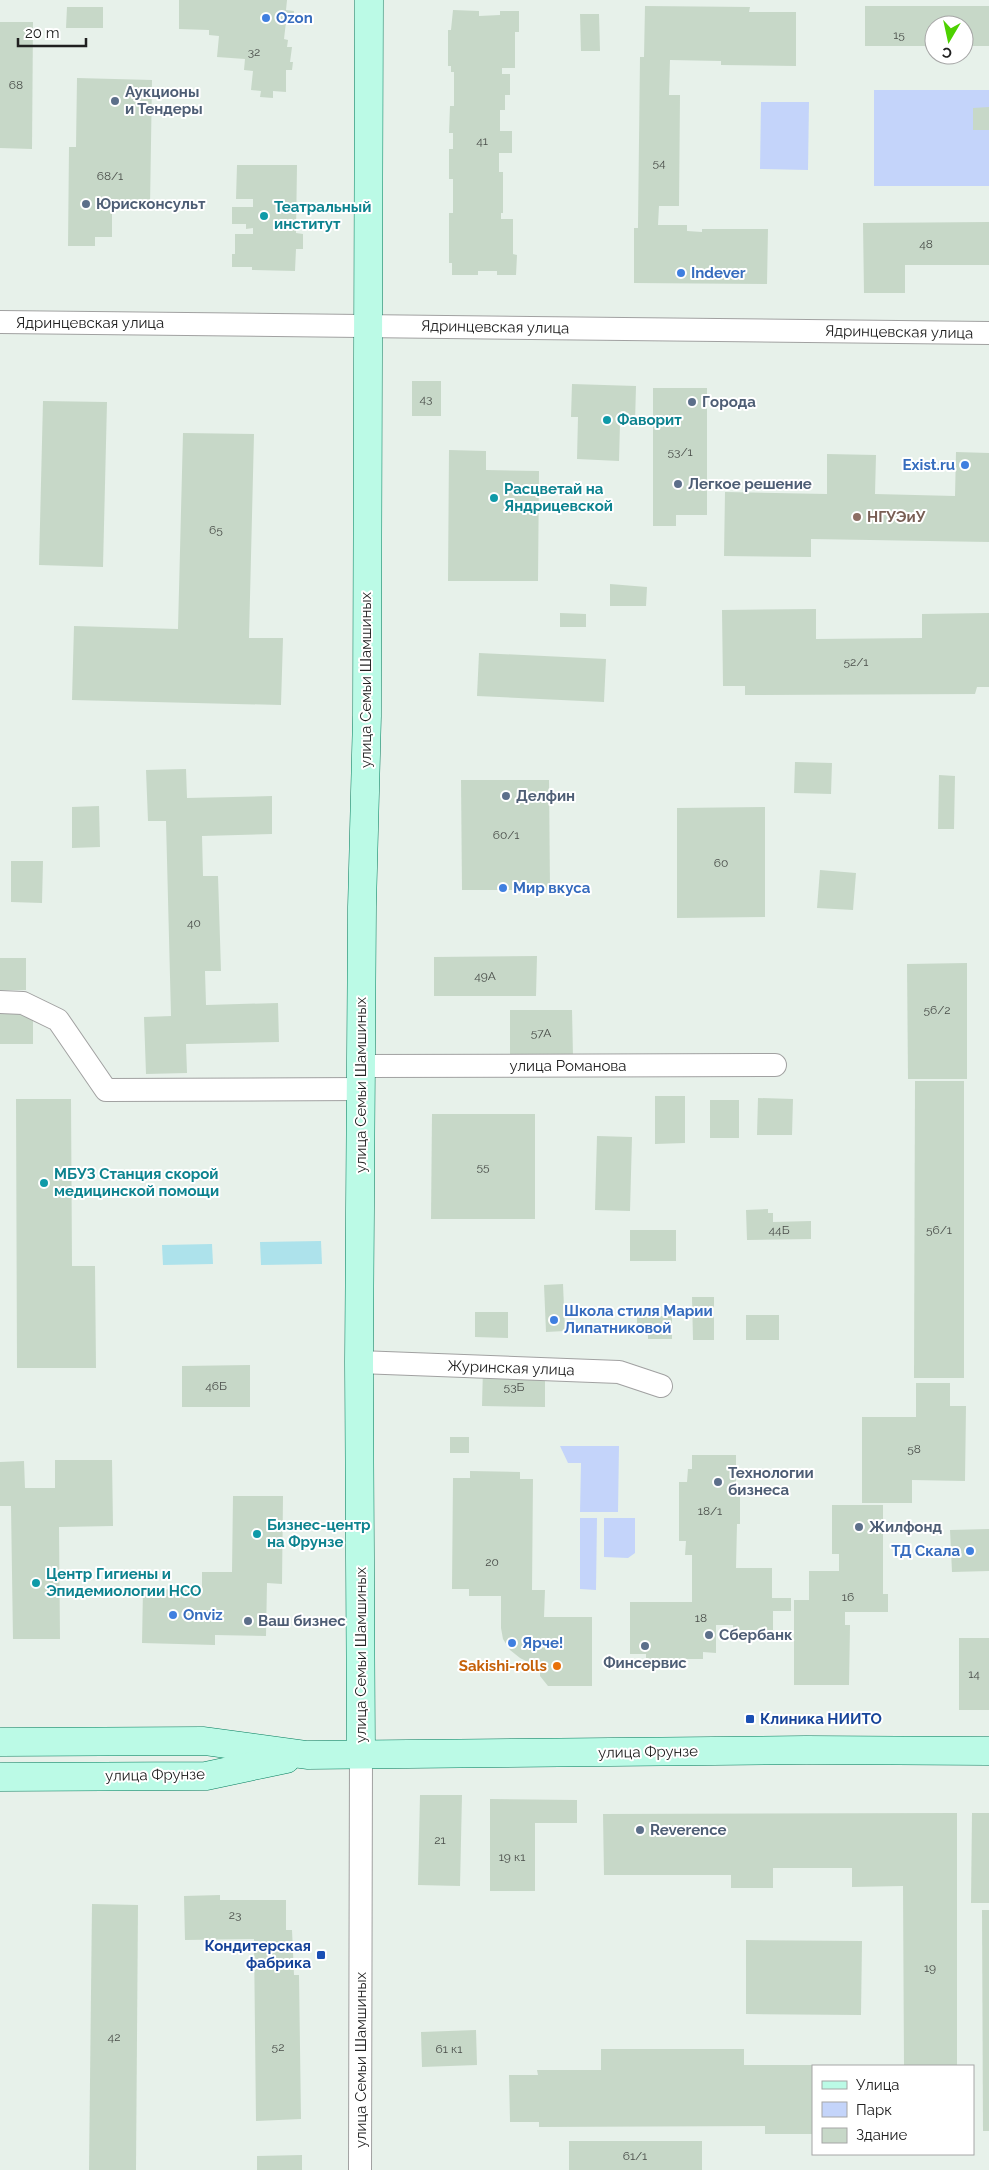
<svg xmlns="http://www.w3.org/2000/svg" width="989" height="2170" font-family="Raleway,sans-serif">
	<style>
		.grass { fill: #ade2eb }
		.park { fill: #c4d4fa }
		.building { fill: #c7d8c8 }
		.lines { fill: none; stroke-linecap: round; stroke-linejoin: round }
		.street-casing { stroke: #a1a1a1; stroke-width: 24 }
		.secondary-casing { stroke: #037b5c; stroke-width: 29 }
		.street { stroke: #fff; stroke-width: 22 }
		.secondary { stroke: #bbfae6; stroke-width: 28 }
		.shop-dot { fill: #3f7fe0; stroke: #fff; stroke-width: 2 }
		.service-dot { fill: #5c6f8a; stroke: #fff; stroke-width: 2 }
		.culture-dot { fill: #0f9aa8; stroke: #fff; stroke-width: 2 }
		.education-dot { fill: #8d6e63; stroke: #fff; stroke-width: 2 }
		.food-dot { fill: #e8710a; stroke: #fff; stroke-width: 2 }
		.transit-dot { fill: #1a4fb4; stroke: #fff; stroke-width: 2 }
		.labels { text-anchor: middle; stroke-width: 4; stroke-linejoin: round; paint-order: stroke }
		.number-label { font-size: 12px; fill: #4a4e4a }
		.shop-label { font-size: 15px; font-weight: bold; fill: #366cbe; stroke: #fff; text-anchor: start }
		.service-label { font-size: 15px; font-weight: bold; fill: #4e5e75; stroke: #fff; text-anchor: start }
		.culture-label { font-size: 15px; font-weight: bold; fill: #0d838f; stroke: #fff; text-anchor: start }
		.street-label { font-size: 15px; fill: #202020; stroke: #fff }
		.education-label { font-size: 15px; font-weight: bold; fill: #785e54; stroke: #fff; text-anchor: start }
		.food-label { font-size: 15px; font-weight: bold; fill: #c56008; stroke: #fff; text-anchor: end }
		.transit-label { font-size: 15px; font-weight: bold; fill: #164399; stroke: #fff; text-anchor: start }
	</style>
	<rect width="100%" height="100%" fill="#e7f1ea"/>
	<g class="grass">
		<polygon points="321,1241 322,1264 261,1265 260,1242"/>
		<polygon points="212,1244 213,1264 163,1265 162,1245"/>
	</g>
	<g class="park">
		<rect x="874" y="90" width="115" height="96"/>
		<polygon points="761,102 809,102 808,170 760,169"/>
		<polygon points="560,1446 619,1446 618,1512 580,1512 581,1463 568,1463"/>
		<polygon points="580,1518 597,1518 596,1590 580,1589"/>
		<polygon points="604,1518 635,1518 635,1553 628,1558 604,1557"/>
	</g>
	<g class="building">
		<polygon points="179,0 287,0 286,10 294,11 293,23 286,22 284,39 288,40 287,47 292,47 290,62 293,62 292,70 286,70 286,92 273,91 273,98 260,97 261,91 251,90 253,71 244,70 245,59 217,57 219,36 209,35 209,30 179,29"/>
		<polygon points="645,6 750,7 749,12 796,12 796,66 721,65 721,61 670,60 669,95 680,95 679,206 659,206 658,225 687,225 687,231 702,232 702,229 768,229 767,284 634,283 634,228 638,228 638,225 640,57 644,57"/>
		<polygon points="865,6 989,6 989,46 964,46 964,25 934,25 934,46 865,46"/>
		<polygon points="67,7 103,7 103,28 66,28"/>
		<polygon points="453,10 479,11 479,16 500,15 500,11 519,11 519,32 515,32 515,68 502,68 502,74 510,74 510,95 505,95 505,110 500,110 500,131 512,131 512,153 499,153 499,172 503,172 503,213 501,213 501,219 513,219 513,254 517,255 516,275 497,275 497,271 478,271 478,275 452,275 452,263 449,263 449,213 453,213 453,179 449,179 449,149 453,149 453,133 449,133 450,106 454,106 454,72 451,72 451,66 448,66 448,30 451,30"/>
		<polygon points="580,14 599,14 600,51 581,51"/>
		<polygon points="0,22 33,22 32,149 0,148"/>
		<polygon points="77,78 152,80 150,206 112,205 112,237 95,237 95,246 68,246 69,147 76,147"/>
		<polygon points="989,107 989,130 973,130 973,108"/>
		<polygon points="237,165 297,165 296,233 303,234 303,249 296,249 295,271 252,270 252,267 232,267 232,254 235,254 235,234 253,234 253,228 246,229 246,224 232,224 232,207 253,207 253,199 236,199"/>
		<polygon points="989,222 989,265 905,265 905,293 864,293 863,223"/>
		<rect x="412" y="381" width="29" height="35"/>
		<polygon points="572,384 636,386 635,423 620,423 619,461 577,459 578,417 571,417"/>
		<polygon points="653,388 707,388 707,515 676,515 676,526 653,526"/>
		<polygon points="43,401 107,402 103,567 39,565"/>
		<polygon points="183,433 254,434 249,638 283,638 281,705 72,700 74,626 178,629"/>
		<polygon points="449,450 486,451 486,470 539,471 538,581 448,581"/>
		<polygon points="956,452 989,453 989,542 811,539 811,557 724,556 725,492 827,494 827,454 876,455 875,494 955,496"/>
		<polygon points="610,584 647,587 646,606 610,606"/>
		<polygon points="816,609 816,639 922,638 922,614 989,613 989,687 977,687 975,694 745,695 745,686 723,686 722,610"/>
		<polygon points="560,613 586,614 586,627 560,627"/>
		<polygon points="479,653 606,659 604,702 477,696"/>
		<polygon points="795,762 832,763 831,794 794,793"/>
		<polygon points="186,769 187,798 272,796 272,834 202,836 203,876 218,876 221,971 205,971 206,1005 278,1003 279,1042 186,1044 187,1073 146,1074 144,1017 171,1016 166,821 148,821 146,770"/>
		<polygon points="939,775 955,776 954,829 938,829"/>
		<polygon points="461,780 549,780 550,890 462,890"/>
		<polygon points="99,806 100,847 72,848 72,807"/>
		<polygon points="765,807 765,917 677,918 677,808"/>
		<polygon points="11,861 43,861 42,903 11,902"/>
		<polygon points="820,870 856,873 853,910 817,908"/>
		<polygon points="537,956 536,996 434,996 434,957"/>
		<rect x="0" y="958" width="26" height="32"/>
		<polygon points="967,963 967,1079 908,1079 907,964"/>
		<polygon points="510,1010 572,1010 573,1056 510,1057"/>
		<rect x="0" y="1012" width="33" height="32"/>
		<polygon points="915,1081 964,1081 964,1378 914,1378"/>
		<polygon points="655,1096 685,1096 685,1143 655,1144"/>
		<polygon points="758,1098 793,1099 792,1135 757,1135"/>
		<polygon points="16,1099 71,1099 72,1266 95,1266 96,1368 17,1368"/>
		<rect x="710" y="1100" width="29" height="38"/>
		<polygon points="432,1114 535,1114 535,1219 431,1219"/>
		<polygon points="597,1136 632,1137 630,1211 595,1210"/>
		<polygon points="768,1209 768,1213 773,1213 773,1222 811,1221 811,1239 747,1240 746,1210"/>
		<rect x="630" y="1230" width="46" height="31"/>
		<polygon points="563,1284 565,1331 546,1332 544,1285"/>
		<polygon points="692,1297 714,1297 714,1340 693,1340"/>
		<polygon points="475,1312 508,1312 508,1338 475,1337"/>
		<rect x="746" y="1315" width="33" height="25"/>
		<polygon points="637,1316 672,1316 672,1339 648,1339 648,1334 640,1334 639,1330 637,1330"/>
		<polygon points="250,1365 250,1407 182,1407 182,1366"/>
		<polygon points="483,1368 545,1369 545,1407 482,1406"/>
		<polygon points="916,1383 950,1383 950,1406 966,1406 965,1481 912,1480 912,1503 862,1503 862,1417 916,1417"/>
		<rect x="450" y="1437" width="19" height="16"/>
		<polygon points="692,1455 736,1455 736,1497 740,1497 740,1524 737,1524 736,1568 772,1568 772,1598 791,1598 791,1611 773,1611 773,1630 733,1630 733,1625 716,1625 716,1653 703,1652 703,1659 685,1659 685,1664 646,1664 646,1654 630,1654 630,1602 692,1602 692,1555 685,1555 686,1541 679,1541 679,1482 687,1482 688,1469 692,1469"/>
		<polygon points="55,1460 112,1460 113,1526 59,1527 60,1639 13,1639 11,1506 0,1506 0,1462 24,1461 25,1488 55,1488"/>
		<polygon points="470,1471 520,1472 520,1479 533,1479 532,1590 545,1590 544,1617 592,1617 592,1686 548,1686 540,1676 540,1663 530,1663 520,1658 510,1650 503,1639 501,1628 501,1596 469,1596 469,1589 452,1589 453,1478 470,1478"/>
		<polygon points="233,1496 283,1496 282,1584 267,1583 266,1636 215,1635 215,1645 142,1643 143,1589 202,1590 202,1572 232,1572"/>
		<polygon points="832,1505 883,1505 883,1594 888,1594 888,1612 845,1612 845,1625 850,1625 849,1685 794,1685 794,1600 809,1600 809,1571 839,1571 839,1554 832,1554"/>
		<polygon points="989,1529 989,1571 952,1572 950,1530"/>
		<rect x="959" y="1638" width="30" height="72"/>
		<polygon points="420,1795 462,1795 460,1886 418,1885"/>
		<polygon points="490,1799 577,1800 577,1823 535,1823 535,1891 490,1891"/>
		<polygon points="957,1813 957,2066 904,2066 903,1886 852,1887 852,1868 773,1868 773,1888 731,1888 731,1875 604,1875 603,1814"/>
		<polygon points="972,1813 989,1813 989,1903 971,1903"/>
		<polygon points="220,1895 220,1900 286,1900 286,1930 292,1930 294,1975 299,1975 301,2119 256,2121 254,1939 185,1940 184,1896"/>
		<polygon points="92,1904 138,1905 136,2170 89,2170"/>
		<polygon points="982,1910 989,1910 989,2131 983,2131"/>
		<polygon points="746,1940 862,1941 861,2015 746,2014"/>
		<polygon points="476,2030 477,2065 422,2067 421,2032"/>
		<polygon points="601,2049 744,2049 744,2065 813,2065 813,2134 765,2134 765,2126 539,2127 539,2122 510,2122 509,2075 538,2075 537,2070 601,2070"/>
		<rect x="569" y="2141" width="133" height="29"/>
		<polygon points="302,2155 302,2170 257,2170 257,2156"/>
	</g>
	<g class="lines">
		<defs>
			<g id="street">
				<polyline points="0,322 989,333"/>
				<polyline points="0,1002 23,1003 58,1020 106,1090 361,1089"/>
				<polyline points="361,1066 775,1065"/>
				<polyline points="359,1362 619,1372 661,1386"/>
				<polyline points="360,2170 361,1754"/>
			</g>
			<g id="secondary">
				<polyline points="0,1742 204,1741 307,1755 806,1750 989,1751"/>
				<polyline points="361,1754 359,1362 362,907 367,716 369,0"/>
				<polyline points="0,1777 206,1776 286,1759"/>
			</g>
		</defs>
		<use href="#street" class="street-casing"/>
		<use href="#secondary" class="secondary-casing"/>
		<use href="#street" class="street"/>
		<use href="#secondary" class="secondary"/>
	</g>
	<g class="shop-dot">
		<circle cx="266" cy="18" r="5"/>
		<circle cx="681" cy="273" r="5"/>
		<circle cx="965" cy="465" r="5"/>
		<circle cx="503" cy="888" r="5"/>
		<circle cx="554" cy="1320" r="5"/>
		<circle cx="970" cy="1551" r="5"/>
		<circle cx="173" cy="1615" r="5"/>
		<circle cx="512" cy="1643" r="5"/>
	</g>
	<g class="service-dot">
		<circle cx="115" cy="101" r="5"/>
		<circle cx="86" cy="204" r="5"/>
		<circle cx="692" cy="402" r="5"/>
		<circle cx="678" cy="484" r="5"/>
		<circle cx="506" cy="796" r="5"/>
		<circle cx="718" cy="1482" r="5"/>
		<circle cx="859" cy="1527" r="5"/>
		<circle cx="248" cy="1621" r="5"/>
		<circle cx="709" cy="1635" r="5"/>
		<circle cx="645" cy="1646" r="5"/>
		<circle cx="640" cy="1830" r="5"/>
	</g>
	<g class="culture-dot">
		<circle cx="264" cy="216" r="5"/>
		<circle cx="607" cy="420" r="5"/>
		<circle cx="494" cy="498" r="5"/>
		<circle cx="44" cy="1183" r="5"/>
		<circle cx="257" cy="1534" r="5"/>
		<circle cx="36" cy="1583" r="5"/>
	</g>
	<circle class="education-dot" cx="857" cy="517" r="5"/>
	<circle class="food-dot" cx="557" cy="1666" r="5"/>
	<g class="transit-dot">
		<rect x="745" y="1714" width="10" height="10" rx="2.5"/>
		<rect x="316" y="1950" width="10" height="10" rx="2.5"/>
	</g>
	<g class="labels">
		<g class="number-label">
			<text x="899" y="39">15</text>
			<text x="254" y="56">32</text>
			<text x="16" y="89">68</text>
			<text x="482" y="145">41</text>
			<text x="659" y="167">54</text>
			<text x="110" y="180">68/1</text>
			<text x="926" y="248">48</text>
			<text x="426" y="403">43</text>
			<text x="680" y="456">53/1</text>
			<text x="216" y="534">65</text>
			<text x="856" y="666">52/1</text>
			<text x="506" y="839">60/1</text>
			<text x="721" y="867">60</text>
			<text x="194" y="927">40</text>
			<text x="485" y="980">49А</text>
			<text x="937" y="1014">56/2</text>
			<text x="541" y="1037">57А</text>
			<text x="483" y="1171">55</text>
			<text x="779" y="1234">44Б</text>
			<text x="939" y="1234">56/1</text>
			<text x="216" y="1390">46Б</text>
			<text x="514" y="1391">53Б</text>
			<text x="914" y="1453">58</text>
			<text x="710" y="1515">18/1</text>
			<text x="492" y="1566">20</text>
			<text x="848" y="1601">16</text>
			<text x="701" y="1622">18</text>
			<text x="974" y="1678">14</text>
			<text x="440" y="1844">21</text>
			<text x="512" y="1861">19 к1</text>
			<text x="235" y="1919">23</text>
			<text x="930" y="1972">19</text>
			<text x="114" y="2041">42</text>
			<text x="278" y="2051">52</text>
			<text x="449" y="2053">61 к1</text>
			<text x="635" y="2160">61/1</text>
		</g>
		<g class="shop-label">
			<text x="276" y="23">Ozon</text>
			<text x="691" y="278">Indever</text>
			<text x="955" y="470" text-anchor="end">Exist.ru</text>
			<text x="513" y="893">Мир вкуса</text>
			<text x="564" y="1316">Школа стиля Марии<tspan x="564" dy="17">Липатниковой</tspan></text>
			<text x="960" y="1556" text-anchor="end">ТД Скала</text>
			<text x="183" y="1620">Onviz</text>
			<text x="522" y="1648">Ярче!</text>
		</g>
		<g class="service-label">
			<text x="125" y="97">Аукционы<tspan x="125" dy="17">и Тендеры</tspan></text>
			<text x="96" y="209">Юрисконсульт</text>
			<text x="702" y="407">Города</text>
			<text x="688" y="489">Легкое решение</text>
			<text x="516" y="801">Делфин</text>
			<text x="728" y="1478">Технологии<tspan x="728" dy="17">бизнеса</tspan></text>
			<text x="869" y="1532">Жилфонд</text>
			<text x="258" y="1626">Ваш бизнес</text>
			<text x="719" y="1640">Сбербанк</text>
			<text x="645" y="1668" text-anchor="middle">Финсервис</text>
			<text x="650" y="1835">Reverence</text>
		</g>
		<g class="culture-label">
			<text x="274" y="212">Театральный<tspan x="274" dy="17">институт</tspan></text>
			<text x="617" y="425">Фаворит</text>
			<text x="504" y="494">Расцветай на<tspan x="504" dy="17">Яндрицевской</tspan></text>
			<text x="54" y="1179">МБУЗ Станция скорой<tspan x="54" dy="17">медицинской помощи</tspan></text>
			<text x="267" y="1530">Бизнес-центр<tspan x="267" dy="17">на Фрунзе</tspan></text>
			<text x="46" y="1579">Центр Гигиены и<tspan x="46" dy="17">Эпидемиологии НСО</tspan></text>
		</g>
		<g class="street-label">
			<text x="90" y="328">Ядринцевская улица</text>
			<text transform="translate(495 327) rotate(1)" y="5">Ядринцевская улица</text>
			<text transform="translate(899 332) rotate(1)" y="5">Ядринцевская улица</text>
			<text transform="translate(366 680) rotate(-90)" y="5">улица Семьи Шамшиных</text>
			<text x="568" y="1071">улица Романова</text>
			<text transform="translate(361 1085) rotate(-90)" y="5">улица Семьи Шамшиных</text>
			<text transform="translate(511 1368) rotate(2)" y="5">Журинская улица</text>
			<text transform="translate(361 1655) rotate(-90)" y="5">улица Семьи Шамшиных</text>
			<text transform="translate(648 1752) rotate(-1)" y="5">улица Фрунзе</text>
			<text transform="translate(155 1775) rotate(-1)" y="5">улица Фрунзе</text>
			<text transform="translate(361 2060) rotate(-90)" y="5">улица Семьи Шамшиных</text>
		</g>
		<g class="education-label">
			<text x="867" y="522">НГУЭиУ</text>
		</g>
		<g class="food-label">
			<text x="547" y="1671">Sakishi-rolls</text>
		</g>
		<g class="transit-label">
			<text x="760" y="1724">Клиника НИИТО</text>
			<text x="311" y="1951" text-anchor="end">Кондитерская<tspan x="311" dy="17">фабрика</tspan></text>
		</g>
	</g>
	<rect x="812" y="2065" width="162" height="90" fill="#ffffff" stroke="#a6a6a6"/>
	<rect x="822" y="2081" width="25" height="8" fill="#bbfae6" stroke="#a6a6a6"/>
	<text x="856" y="2090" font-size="15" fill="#202020">Улица</text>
	<rect x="822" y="2102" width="25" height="15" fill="#c4d4fa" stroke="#a6a6a6"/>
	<text x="856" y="2115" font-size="15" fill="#202020">Парк</text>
	<rect x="822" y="2128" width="25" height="15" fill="#c7d8c8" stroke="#a6a6a6"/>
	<text x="856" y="2140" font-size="15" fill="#202020">Здание</text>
	<g transform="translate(949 40) rotate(189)"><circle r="24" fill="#ffffff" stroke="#a6a6a6"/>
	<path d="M0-4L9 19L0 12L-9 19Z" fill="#4dd100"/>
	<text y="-8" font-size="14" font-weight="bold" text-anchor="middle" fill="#202020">С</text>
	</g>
	<path d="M18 38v8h68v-8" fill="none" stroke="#202020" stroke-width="2.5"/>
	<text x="25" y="38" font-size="15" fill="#202020" stroke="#ffffff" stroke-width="4" paint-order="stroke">20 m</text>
</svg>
